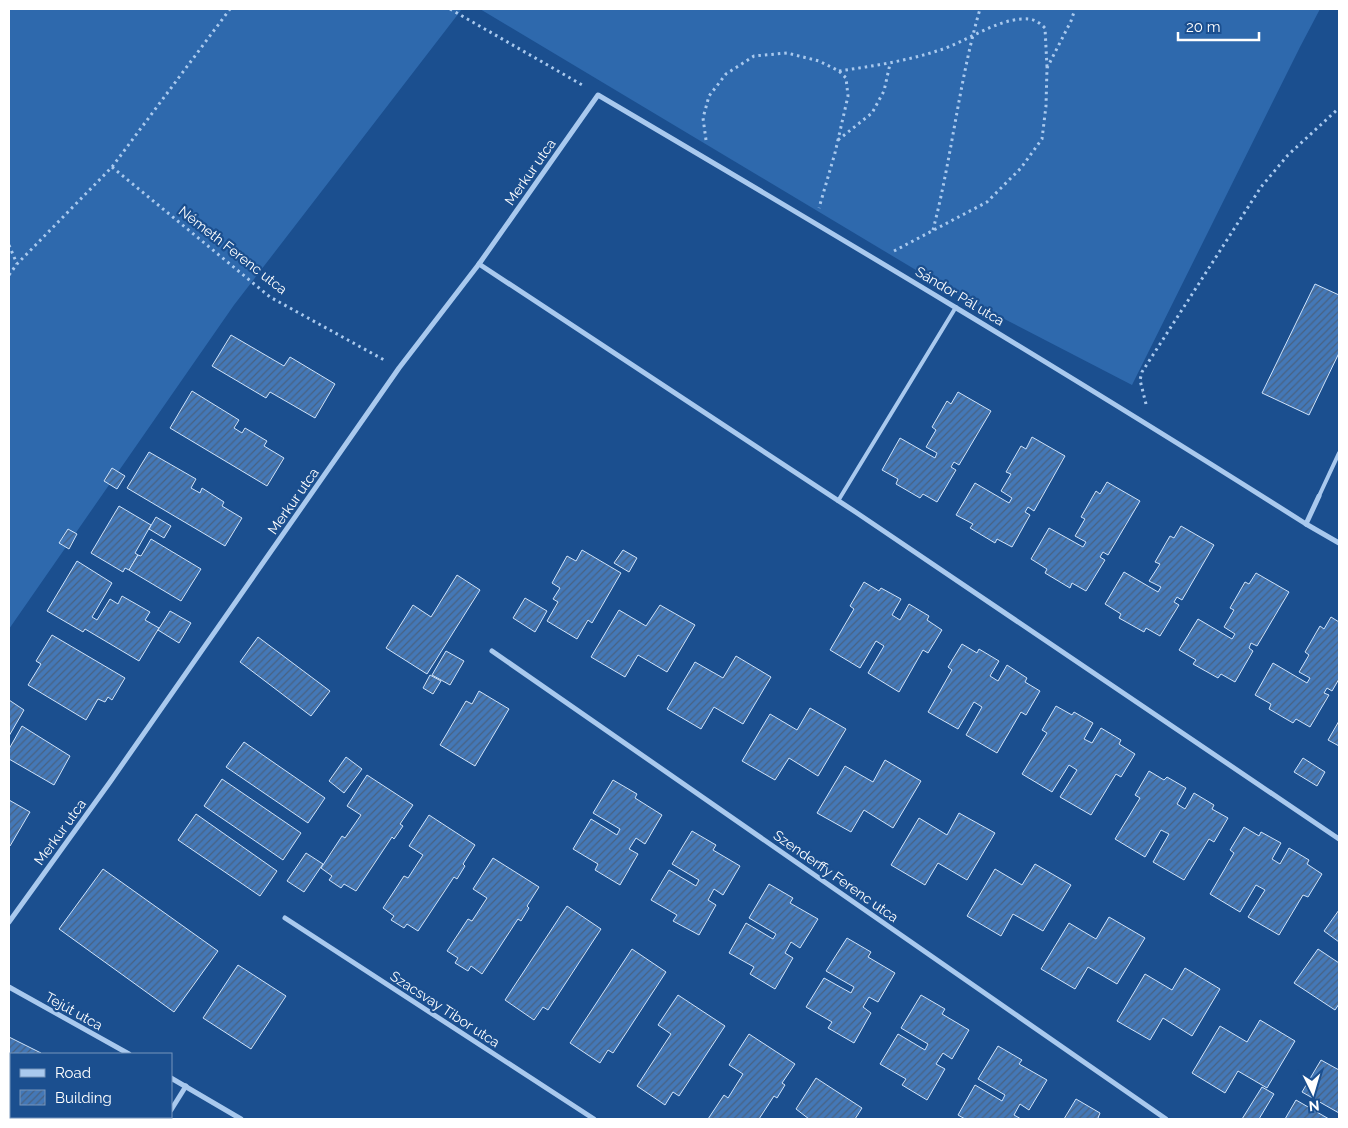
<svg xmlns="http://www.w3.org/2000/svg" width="1348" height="1128" font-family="Raleway,sans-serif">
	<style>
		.grass { fill: #2e69ad }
		.building { fill: url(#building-hatch); stroke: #cfe3fa }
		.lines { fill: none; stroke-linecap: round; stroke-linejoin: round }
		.path { stroke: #a9c9ee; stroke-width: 3; stroke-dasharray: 2.5 4; stroke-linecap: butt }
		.lane { stroke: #a9c9ee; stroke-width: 4 }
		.street { stroke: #a9c9ee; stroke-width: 5 }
		.labels { text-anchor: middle; stroke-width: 4.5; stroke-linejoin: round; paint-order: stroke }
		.street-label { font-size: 14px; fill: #fff; stroke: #1b4f8f }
	</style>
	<defs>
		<pattern id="building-hatch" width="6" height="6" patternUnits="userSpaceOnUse" patternTransform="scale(1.25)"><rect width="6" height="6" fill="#4478b7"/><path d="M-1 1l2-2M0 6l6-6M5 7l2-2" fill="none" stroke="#486282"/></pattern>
	</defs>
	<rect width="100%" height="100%" fill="#1b4f8f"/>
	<g class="grass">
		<polygon points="9,9 462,9 234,305 9,629"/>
		<polygon points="480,9 1320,9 1300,47 1132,385 956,294"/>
	</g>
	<g class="building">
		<polygon points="1315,284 1339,295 1339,353 1309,415 1262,393"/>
		<polygon points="231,335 284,366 290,357 335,384 315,418 270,392 266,398 212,366"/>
		<polygon points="192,391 239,420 234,428 242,433 245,428 267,441 264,446 284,458 267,486 170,428"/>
		<polygon points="958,392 991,411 959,465 954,462 951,467 956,470 937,502 923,494 920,498 896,484 898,479 882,470 900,438 935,458 937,453 926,447 936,430 932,427 947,401 951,404"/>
		<polygon points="1032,437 1065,456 1034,511 1028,507 1025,512 1030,515 1012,547 997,539 995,543 970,528 973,524 956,515 975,483 1009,503 1012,498 1001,491 1011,474 1006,472 1021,446 1026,449"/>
		<polygon points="149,452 196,479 191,488 200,493 202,488 224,502 222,506 242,518 225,546 127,488"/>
		<polygon points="112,468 125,476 117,489 104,481"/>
		<polygon points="1107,482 1140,501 1108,555 1103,552 1100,557 1105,560 1086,591 1072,583 1070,588 1045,573 1047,569 1031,559 1049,528 1083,547 1086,542 1075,536 1085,519 1081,517 1096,491 1100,494"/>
		<polygon points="119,506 151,525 135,553 138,555 129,570 125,568 123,572 91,553"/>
		<polygon points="156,517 171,526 164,538 149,529"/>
		<polygon points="1181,526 1214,545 1182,600 1177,597 1174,602 1179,605 1160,636 1146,628 1144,632 1119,618 1121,614 1105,604 1124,572 1158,592 1161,587 1149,581 1160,564 1155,562 1170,536 1174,538"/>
		<polygon points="68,529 77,534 69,549 59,543"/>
		<polygon points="151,539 201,569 181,601 129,570 138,555 141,556"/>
		<polygon points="582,550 621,573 592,623 588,620 577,639 547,621 558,602 553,599 560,588 552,583 567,556 576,561"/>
		<polygon points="623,550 637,558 629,572 614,563"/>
		<polygon points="77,561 112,583 92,617 97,620 110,599 118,604 122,596 150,612 145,620 159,628 139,661 85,629 83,632 47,611"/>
		<polygon points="1256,573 1289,592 1257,646 1251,643 1249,648 1253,651 1235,682 1221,674 1218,678 1193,664 1196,660 1179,650 1198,619 1232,639 1235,634 1224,627 1234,610 1230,608 1245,582 1249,584"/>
		<polygon points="457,575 480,590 427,674 386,648 413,605 431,617"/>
		<polygon points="864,582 879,591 881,588 901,599 892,615 900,620 909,604 929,616 927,620 942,630 928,653 923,650 899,692 868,673 884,646 876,641 860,668 830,650 854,609 850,606"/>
		<polygon points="525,598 547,611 535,632 513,618"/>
		<polygon points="660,605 695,625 667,672 638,655 625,677 591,657 619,610 646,626"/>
		<polygon points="170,611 191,623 179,643 158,630"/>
		<polygon points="1331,617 1339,622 1339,679 1332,691 1327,688 1324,693 1329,695 1310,727 1296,719 1293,723 1269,709 1271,704 1255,695 1273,663 1307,683 1310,678 1299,672 1309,655 1305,652 1320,626 1324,629"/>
		<polygon points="52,635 125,678 112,700 108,697 105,702 98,699 86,720 28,685 41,664 36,661"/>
		<polygon points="258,637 330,691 311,716 240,662"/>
		<polygon points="962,644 977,653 979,649 999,661 990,676 998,681 1007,665 1027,678 1025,682 1040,691 1026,715 1021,712 997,753 966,735 982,707 974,702 958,729 928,712 952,670 948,667"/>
		<polygon points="446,651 464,661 450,685 432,675"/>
		<polygon points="736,656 771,677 743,724 714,707 701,729 667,709 695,662 723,678"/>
		<polygon points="430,675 441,681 433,694 423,688"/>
		<polygon points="479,691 509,709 475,766 440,745 466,701 472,704"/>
		<polygon points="9,700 24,710 9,736"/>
		<polygon points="1056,706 1072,715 1074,712 1093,723 1084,739 1092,743 1101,728 1121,740 1119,744 1135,754 1121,777 1116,774 1091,815 1060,797 1077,770 1069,765 1052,792 1022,774 1047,733 1042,730"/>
		<polygon points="810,708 846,729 818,776 789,758 775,780 742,761 770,714 797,730"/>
		<polygon points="1339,721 1339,746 1328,740"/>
		<polygon points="22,726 70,756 54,785 9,759 9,749"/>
		<polygon points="244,742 325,798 308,823 226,767"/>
		<polygon points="346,757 362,769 344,793 329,781"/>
		<polygon points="1303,758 1325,772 1317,786 1294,772"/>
		<polygon points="885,760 921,781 893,828 864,810 851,832 817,813 845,766 873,782"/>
		<polygon points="1149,771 1164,780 1167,777 1186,788 1177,804 1185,809 1194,793 1214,805 1212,809 1228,818 1214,842 1209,839 1184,880 1153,862 1169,834 1161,830 1145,857 1115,839 1140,798 1135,795"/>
		<polygon points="367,775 413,805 400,824 403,826 394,839 392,837 356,891 344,884 341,888 329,880 332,876 321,868 342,836 345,838 361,815 347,806"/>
		<polygon points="222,779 301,833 283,860 204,806"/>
		<polygon points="613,780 637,794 635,798 662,815 645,844 636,838 629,849 638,854 620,885 595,870 598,864 573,849 591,819 617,835 620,829 593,813"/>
		<polygon points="9,800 30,812 10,846 9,845"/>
		<polygon points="959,813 995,833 967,880 938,863 925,885 891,865 919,818 947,835"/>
		<polygon points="196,814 277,871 260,896 178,840"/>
		<polygon points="429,815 475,845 463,864 465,866 457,879 454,877 418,931 407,924 404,928 391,920 394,916 383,908 404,876 408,878 423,855 409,846"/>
		<polygon points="1244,827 1259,836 1261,832 1281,843 1272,859 1280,864 1289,848 1309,860 1307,864 1322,874 1308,897 1303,895 1279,935 1248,917 1265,890 1256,885 1240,912 1210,894 1234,853 1230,850"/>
		<polygon points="692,831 716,845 713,850 740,866 723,895 714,889 708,900 716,905 699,935 673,921 677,915 651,900 669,870 696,886 699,880 672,864"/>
		<polygon points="306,853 323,864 304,892 287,881"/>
		<polygon points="493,858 539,887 527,906 529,908 521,921 518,919 482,974 471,966 468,971 455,963 458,958 447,951 468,919 472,921 487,898 473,889"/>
		<polygon points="1035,864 1071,885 1043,931 1013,914 1001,936 967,916 995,869 1022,885"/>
		<polygon points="103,869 218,951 174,1012 59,929"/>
		<polygon points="769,884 793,898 790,903 818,919 800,948 791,942 785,953 793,958 775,989 750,974 754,967 729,953 746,923 773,939 776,934 749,918"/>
		<polygon points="567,906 601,929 548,1010 543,1007 534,1020 505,1000"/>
		<polygon points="1339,910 1339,942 1324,931"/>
		<polygon points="1109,917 1145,938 1117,984 1088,967 1075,989 1041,969 1069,923 1096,939"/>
		<polygon points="847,938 871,952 868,957 895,973 878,1002 869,997 863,1007 871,1013 854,1043 828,1028 832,1022 806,1007 824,978 851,993 854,987 826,971"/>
		<polygon points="632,949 666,972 613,1053 608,1050 600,1063 570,1043"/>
		<polygon points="1318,949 1339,963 1339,1004 1335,1010 1294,983"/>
		<polygon points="238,965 286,996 251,1049 203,1018"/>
		<polygon points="1185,968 1220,989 1192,1036 1163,1018 1150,1040 1117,1021 1145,974 1172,990"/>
		<polygon points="678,995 725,1026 679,1096 673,1092 665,1105 637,1086 671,1034 658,1025"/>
		<polygon points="921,995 945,1009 942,1014 969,1030 952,1059 943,1053 936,1064 945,1069 927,1100 902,1085 906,1079 880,1064 898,1034 925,1050 928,1044 901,1028"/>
		<polygon points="1260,1020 1295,1041 1267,1088 1238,1071 1225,1093 1192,1073 1220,1026 1247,1042"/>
		<polygon points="749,1034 795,1064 782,1083 785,1085 777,1098 774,1096 759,1119 708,1119 724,1095 728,1098 743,1074 729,1065"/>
		<polygon points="9,1037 41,1053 40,1054 11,1054 11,1088 9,1087"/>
		<polygon points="998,1046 1022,1060 1019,1064 1047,1080 1029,1110 1020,1104 1014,1115 1021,1119 965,1119 958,1115 975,1085 1002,1101 1005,1095 978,1079"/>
		<polygon points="1321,1060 1339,1070 1339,1113 1302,1092"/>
		<polygon points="816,1078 862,1108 855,1119 809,1119 796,1109"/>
		<polygon points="1262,1087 1274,1094 1259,1119 1242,1119"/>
		<polygon points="1076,1099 1100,1113 1098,1118 1099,1119 1064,1119"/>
		<polygon points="1296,1100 1329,1119 1285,1119"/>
		<polygon points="69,1117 113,1117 112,1119 75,1119"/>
	</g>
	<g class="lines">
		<g class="path">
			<polyline points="450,9 584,86"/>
			<path d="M839,71C873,66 907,61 940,50C965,42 996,20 1022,19C1032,18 1038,21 1045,28L1047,67"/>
			<polyline points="706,140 703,118 709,96 726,74 754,56 787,53 819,61 839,71 846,78 848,96 835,153 819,208"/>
			<polyline points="838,140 872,113 884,91 890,64"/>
			<polyline points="112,167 270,297 386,361"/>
			<path d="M933,230C952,157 959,81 980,9"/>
			<polyline points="9,245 17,264"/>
			<polyline points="894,251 987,202 1021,168 1042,139 1046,106 1047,68 1071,21 1075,9"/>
			<polyline points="9,275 17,264 112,167 230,9"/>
			<polyline points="1146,404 1140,380 1142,372 1261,187 1288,155 1339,108"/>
		</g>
		<g class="lane">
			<polyline points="1319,496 1339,453"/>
			<polyline points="838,501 956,307"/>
		</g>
		<g class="street">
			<polyline points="479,264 857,513 1339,839"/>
			<polyline points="1319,496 1306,524 1339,543"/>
			<polyline points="492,651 1166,1119"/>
			<polyline points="285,918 594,1119"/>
			<path d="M9,922L110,782L399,368L479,264L598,95C836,235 1073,376 1306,524"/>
			<polyline points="9,987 129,1054"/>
			<polyline points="171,1078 241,1119"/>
			<polyline points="171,1110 186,1086"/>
			<polyline points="165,1119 167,1117"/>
		</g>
	</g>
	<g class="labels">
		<g class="street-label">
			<text transform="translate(530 172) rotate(-55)" y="5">Merkur utca</text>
			<text transform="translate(233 250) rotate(38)" y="5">Németh Ferenc utca</text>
			<text transform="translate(960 296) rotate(31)" y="5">Sándor Pál utca</text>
			<text transform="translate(293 501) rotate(-55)" y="5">Merkur utca</text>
			<text transform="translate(60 832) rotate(-54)" y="5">Merkur utca</text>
			<text transform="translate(836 876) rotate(35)" y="5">Szenderffy Ferenc utca</text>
			<text transform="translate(445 1009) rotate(33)" y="5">Szacsvay Tibor utca</text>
			<text transform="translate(74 1011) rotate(29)" y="5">Tejút utca</text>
		</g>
	</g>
	<rect width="1348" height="1128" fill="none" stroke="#ffffff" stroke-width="20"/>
	<rect x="10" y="1053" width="162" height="65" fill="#1b4f8f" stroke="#7695bc"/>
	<rect x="20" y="1069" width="25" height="8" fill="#a9c9ee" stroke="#7695bc"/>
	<text x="55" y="1078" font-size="15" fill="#ffffff">Road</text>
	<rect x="20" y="1090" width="25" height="15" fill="url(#building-hatch)" stroke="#7695bc"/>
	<text x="55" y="1103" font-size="15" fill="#ffffff">Building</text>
	<g transform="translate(1313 1093) rotate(175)" stroke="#1b4f8f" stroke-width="4" paint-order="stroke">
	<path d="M0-4L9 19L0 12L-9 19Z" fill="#ffffff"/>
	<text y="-8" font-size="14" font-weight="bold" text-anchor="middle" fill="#ffffff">N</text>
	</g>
	<path d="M1178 32v8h81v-8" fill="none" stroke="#ffffff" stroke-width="2.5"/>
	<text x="1186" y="32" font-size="15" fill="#ffffff" stroke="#1b4f8f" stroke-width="4" paint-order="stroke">20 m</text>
</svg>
